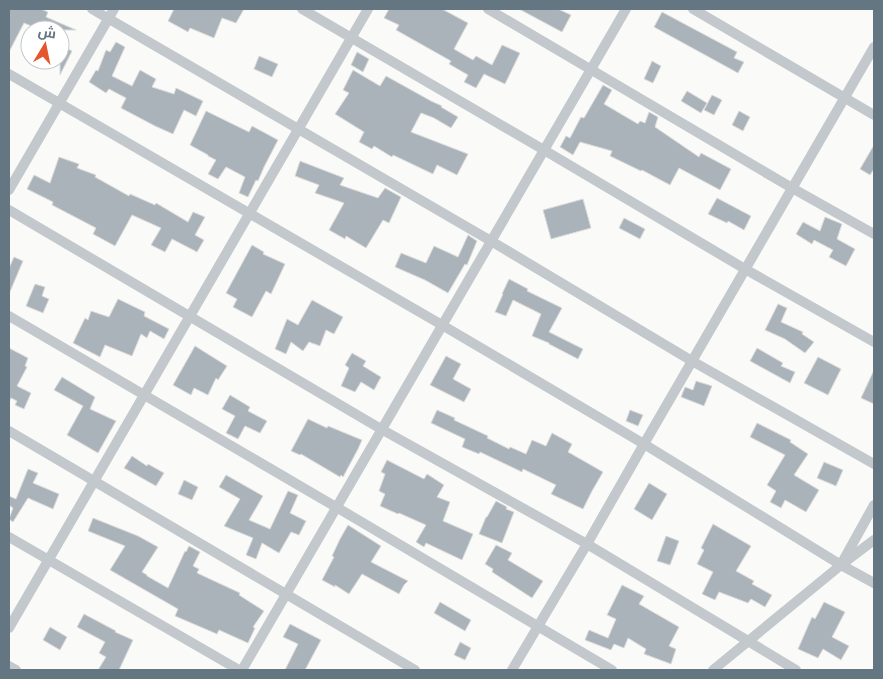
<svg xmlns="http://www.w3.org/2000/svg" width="883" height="679" font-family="'Exo 2',Cairo,sans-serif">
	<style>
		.building { fill: #aab3b9; stroke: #dcdcda }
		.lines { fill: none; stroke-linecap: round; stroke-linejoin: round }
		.minor { stroke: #c3c8cc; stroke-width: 10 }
	</style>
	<rect width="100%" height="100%" fill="#fafaf8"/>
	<g class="building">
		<polygon points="9,9 41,9 48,12 46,17 76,30 41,30 24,23 9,52"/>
		<polygon points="174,9 244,9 236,23 222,18 214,38 190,28 188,32 168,21"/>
		<polygon points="389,9 442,9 468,23 454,49 473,60 476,56 492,65 502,45 520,53 505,84 484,74 476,88 464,82 468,75 449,64 451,61 396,30 399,25 384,18"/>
		<polygon points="519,9 558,9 571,15 562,32"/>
		<polygon points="662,12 737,52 734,58 744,62 738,73 654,27"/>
		<polygon points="116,42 125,47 112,76 132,86 140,70 156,79 152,87 174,94 176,88 203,101 196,116 184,110 173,134 155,126 121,108 126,98 109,89 106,93 89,82 96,70 98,71 106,50 110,52"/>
		<polygon points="60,45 72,51 60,75"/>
		<polygon points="357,52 369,59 363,72 351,65"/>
		<polygon points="259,56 278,64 272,77 254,69"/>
		<polygon points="652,61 661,66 653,83 644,79"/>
		<polygon points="353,70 380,86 386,76 431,101 442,106 441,107 458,117 451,128 434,118 421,113 411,132 468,154 457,175 437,165 433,174 393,155 392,157 374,146 372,149 359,142 364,132 335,114 349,93 343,90"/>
		<polygon points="603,85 612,90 604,104 638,124 640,121 645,123 649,112 658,117 655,127 699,157 701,153 731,169 720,190 679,168 670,185 642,170 641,171 610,156 612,151 580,142 573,155 560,147 566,136 570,138 581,117 584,118"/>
		<polygon points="687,91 707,103 701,113 681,101"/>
		<polygon points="712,95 722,100 714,115 704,110"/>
		<polygon points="206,111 249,132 252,126 278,140 264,167 258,181 256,180 248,197 239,193 245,177 226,167 218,179 208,174 216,160 208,156 208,155 190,145"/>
		<polygon points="739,111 750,117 743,131 732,125"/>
		<polygon points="874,145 874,169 870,175 860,169"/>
		<polygon points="59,157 79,164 77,168 96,175 95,177 129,196 130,194 155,205 156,203 188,222 193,212 205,217 195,235 204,240 197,252 172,239 165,252 151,245 161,228 132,215 115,246 93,234 96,228 52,205 53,202 27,189 34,175 50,183"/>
		<polygon points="300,161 344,178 340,185 378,198 385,188 401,197 389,223 383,220 366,248 346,236 345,239 329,230 344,203 315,193 319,185 295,176"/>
		<polygon points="717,198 751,216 744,230 728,221 727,223 708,214"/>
		<polygon points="583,199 591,228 551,239 543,210"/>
		<polygon points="825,217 842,224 837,239 855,249 846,266 829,257 833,250 814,240 812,244 796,234 803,222 820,231"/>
		<polygon points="624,218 645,229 640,239 619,228"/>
		<polygon points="468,235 477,241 467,265 465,264 448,293 425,280 395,267 401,253 426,263 434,246 458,257"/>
		<polygon points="252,245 264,252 263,254 285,264 271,294 266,291 252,317 233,307 237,299 226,293"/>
		<polygon points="14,257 23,261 9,294 9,268"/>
		<polygon points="509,279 528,289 527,291 562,308 549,332 583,349 578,359 549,344 549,343 532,336 541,314 513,300 506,316 495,312 503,294 502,294"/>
		<polygon points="35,284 45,287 42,296 49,299 43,313 26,306"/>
		<polygon points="118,299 145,312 144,316 169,329 164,339 150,331 147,338 141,334 132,356 105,345 100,357 73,343 85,318 88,320 91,311 109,317"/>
		<polygon points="312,300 343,317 334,334 326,330 320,346 309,342 303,351 291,342 286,354 275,349 287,319 298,325"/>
		<polygon points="778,304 787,308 781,322 803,332 802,334 814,342 805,353 785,339 765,330"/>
		<polygon points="195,346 227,366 218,380 216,378 208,395 194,388 191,395 173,385"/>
		<polygon points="9,348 28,358 25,366 27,367 17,386 31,393 24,409 15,405 17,401 11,398 9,402"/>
		<polygon points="757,348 783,363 781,366 795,372 790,383 750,361"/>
		<polygon points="352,353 366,361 363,366 381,377 374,390 361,382 355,392 341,386 349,368 345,365"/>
		<polygon points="446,356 461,364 453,379 471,389 464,402 430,385"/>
		<polygon points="818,357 841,369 828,395 804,383"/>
		<polygon points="874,370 874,404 861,398"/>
		<polygon points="62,377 95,397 90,409 116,421 98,453 67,435 83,406 54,390"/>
		<polygon points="696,381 712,386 704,406 681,397 685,387 693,390"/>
		<polygon points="230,395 250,407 248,411 267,421 260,433 245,426 238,439 226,433 235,416 222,409"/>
		<polygon points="437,410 455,418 454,420 488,436 487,438 509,449 510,447 526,454 532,440 546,446 552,433 572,444 568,452 603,472 592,491 583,509 551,494 556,485 523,469 522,472 480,452 479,454 462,447 465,439 431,423"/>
		<polygon points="630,410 643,415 638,426 626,421"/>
		<polygon points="308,419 327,428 328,426 362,440 358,449 343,477 341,475 340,477 301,454 300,455 291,451"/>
		<polygon points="757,423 791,440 790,442 808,454 794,475 819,490 806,512 785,500 781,508 770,502 776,491 767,485 785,455 750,437"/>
		<polygon points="132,456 147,466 148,464 164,473 156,486 124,468"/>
		<polygon points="387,460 424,479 427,474 444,485 437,497 450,502 443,521 473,534 462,560 426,543 424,547 416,542 426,525 399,513 398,514 380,506 385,494 379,491 385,474 381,472"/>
		<polygon points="824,462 843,470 836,486 817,478"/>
		<polygon points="28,469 38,473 33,483 59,494 53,509 28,498 13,522 9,519 13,508 9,505 9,496 16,499"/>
		<polygon points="226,475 263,496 249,520 270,529 288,491 298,495 290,513 306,521 299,535 291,532 279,553 262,543 256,559 246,555 253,538 224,526 240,499 219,487"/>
		<polygon points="184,480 198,487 192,500 178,494"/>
		<polygon points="649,483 667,494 652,520 634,509"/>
		<polygon points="496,501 507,507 506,509 514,512 502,543 479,534 486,517 487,517"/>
		<polygon points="93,518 138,536 158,547 142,572 147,575 147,576 168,588 185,551 186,552 189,546 200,552 193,566 199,569 197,573 240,593 239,595 264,611 253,627 255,628 248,643 219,630 217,634 175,616 178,609 110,570 125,546 88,531"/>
		<polygon points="713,524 751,546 736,571 754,581 752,584 772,595 765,607 751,599 748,603 719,592 715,600 702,594 713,572 697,564 704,550 701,548"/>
		<polygon points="348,525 381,546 371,562 408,581 404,585 399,594 362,574 349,594 335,585 335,587 322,580 334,557 332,556 340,539"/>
		<polygon points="666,536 679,541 670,565 657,561"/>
		<polygon points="496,545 512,553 508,560 543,581 532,598 492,572 493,569 485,564"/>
		<polygon points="622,585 644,596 639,604 679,627 669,646 676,649 671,664 644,654 646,649 628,638 624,648 614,644 611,650 585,640 589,630 608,638 616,619 607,615"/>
		<polygon points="440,602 471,620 465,631 434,613"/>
		<polygon points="824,602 845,612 832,637 849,646 841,660 823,649 818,658 798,649 812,617 815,619"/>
		<polygon points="84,614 116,631 115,632 133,640 119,670 98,670 106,657 99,653 105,642 77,627"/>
		<polygon points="290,624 321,640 305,670 285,670 298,644 283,637"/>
		<polygon points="50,627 67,637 60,650 43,640"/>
		<polygon points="460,642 471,648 465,660 454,655"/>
	</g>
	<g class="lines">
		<g class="minor">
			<polyline points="92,9 491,241 692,361 874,464"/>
			<polyline points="302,9 544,150 745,269 874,342"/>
			<polyline points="488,9 792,188 874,234"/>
			<polyline points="693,9 874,115"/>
			<polyline points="9,74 442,325 644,444 841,565 874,583"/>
			<polyline points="9,190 114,9"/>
			<polyline points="9,210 381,429 587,544 796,670"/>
			<polyline points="9,316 336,507 612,670"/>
			<polyline points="9,431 415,670"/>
			<polyline points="9,537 239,670"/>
			<polyline points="843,561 874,505"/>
			<polyline points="9,628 368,9"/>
			<polyline points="9,666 16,670"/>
			<polyline points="242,670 626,9"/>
			<polyline points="512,670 587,544 644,444 874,47"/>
			<polyline points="713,670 841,565 874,540"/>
		</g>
	</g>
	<rect width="883" height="679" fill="none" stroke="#657683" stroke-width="20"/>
	<g transform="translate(45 45) rotate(10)"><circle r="24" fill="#ffffff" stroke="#c1c8cd"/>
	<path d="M0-4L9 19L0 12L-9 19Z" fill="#e4572e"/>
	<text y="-8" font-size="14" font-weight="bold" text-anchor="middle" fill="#657683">ش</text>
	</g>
</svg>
